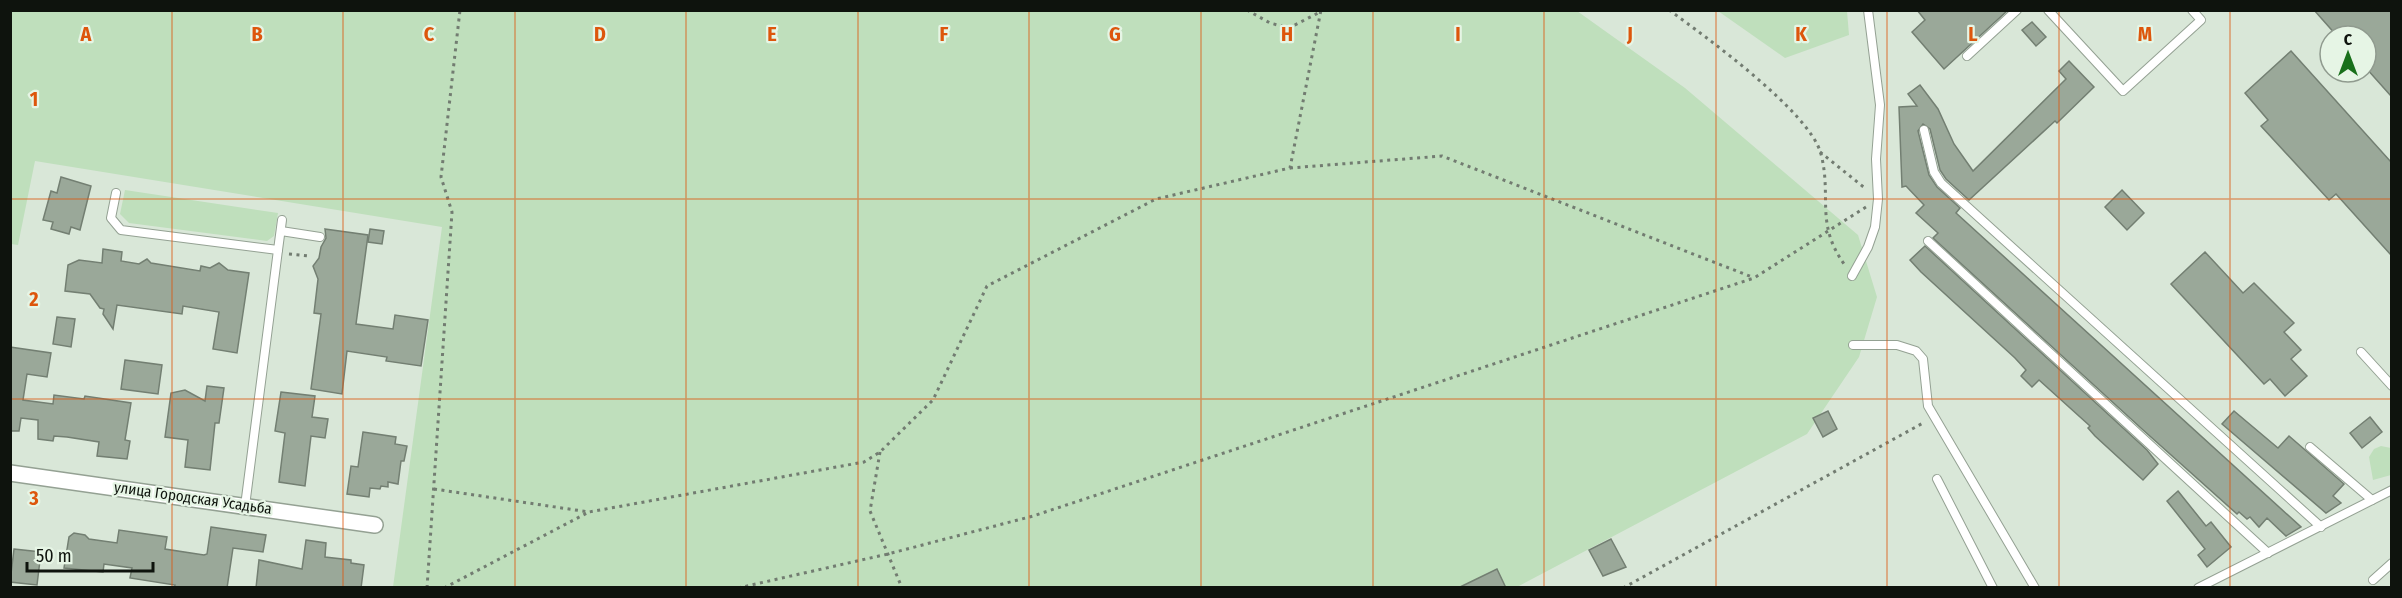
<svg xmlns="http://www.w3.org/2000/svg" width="2402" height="598" font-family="'Fira Sans Condensed',sans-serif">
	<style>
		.green { fill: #bfdfbc }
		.building { fill: #9aa899; stroke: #737f72; stroke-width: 1.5 }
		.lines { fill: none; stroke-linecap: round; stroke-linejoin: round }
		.lane-casing { stroke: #94a193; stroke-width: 10 }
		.street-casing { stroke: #94a193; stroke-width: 18 }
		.path { stroke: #727c71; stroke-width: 3; stroke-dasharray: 3 4.5; stroke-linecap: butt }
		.lane { stroke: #fff; stroke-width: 8 }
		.street { stroke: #fff; stroke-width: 15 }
		.grid { fill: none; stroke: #dd560c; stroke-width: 1.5; stroke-opacity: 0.55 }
		.labels { text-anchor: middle; stroke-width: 4.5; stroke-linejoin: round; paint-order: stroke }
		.street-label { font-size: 15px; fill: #0e130d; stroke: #e6f5e5 }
		.grid-label { font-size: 20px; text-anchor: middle; font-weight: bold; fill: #dd560c; stroke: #e6f5e5; stroke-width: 4.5; stroke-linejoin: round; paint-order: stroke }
	</style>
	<rect width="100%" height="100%" fill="#d9e7d8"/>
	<g class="green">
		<polygon points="10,11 1577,11 1685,88 1858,235 1877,297 1859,357 1807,434 1517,587 393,587 442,227 35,161 18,245 11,244"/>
		<polygon points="1718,11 1847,11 1849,35 1785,58"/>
		<polygon points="125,190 278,213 274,236 267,241 129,223 120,214"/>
		<polygon points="2381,446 2391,448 2391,475 2373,480 2369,457 2374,449"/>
	</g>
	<g class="building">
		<polygon points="1917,10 2008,10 1944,69 1912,32 1925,20"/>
		<polygon points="2314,10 2391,10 2391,96 2366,68 2366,36 2337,36"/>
		<polygon points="2032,22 2046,37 2036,46 2022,30"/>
		<polygon points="2291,51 2391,162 2391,255 2336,194 2329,200 2261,126 2268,120 2245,93"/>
		<polygon points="2069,61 2094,87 2057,123 2055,121 1969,200 1946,179 1940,170 1930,129 1923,124 1918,131 1929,175 1937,187 1960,208 1956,213 2301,527 2286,536 2267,518 2259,527 2250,517 2247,519 2239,512 2237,514 2142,429 1933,238 1938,233 1916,213 1924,205 1906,186 1902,187 1899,107 1917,106 1908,94 1920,85 1938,109 1954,144 1973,171 2066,79 2059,71"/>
		<polygon points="61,177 91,186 80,230 71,227 69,234 51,229 53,222 43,220 51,191 57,193"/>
		<polygon points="2122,190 2144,213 2127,230 2105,207"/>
		<polygon points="325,229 368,235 356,324 393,329 395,315 428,320 421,366 386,361 387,357 347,351 342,394 311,389 321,314 314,313 318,279 313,266 319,258 321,247 326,238"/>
		<polygon points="370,229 384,231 382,244 368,242"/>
		<polygon points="1925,246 2147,450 2158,464 2143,480 2095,436 2088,428 2090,426 2039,380 2032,387 2021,376 2026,370 2015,358 1921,272 1910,260"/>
		<polygon points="103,249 122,252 121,261 139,264 147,259 151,263 200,271 201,266 210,268 219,263 228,270 249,273 237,353 213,349 219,312 183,306 182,314 117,305 113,329 103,314 104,309 100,308 90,294 65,291 68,265 79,260 102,263"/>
		<polygon points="2205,252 2243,293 2254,283 2294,323 2284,332 2301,350 2291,359 2307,376 2285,396 2270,379 2264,384 2171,284"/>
		<polygon points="57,317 75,319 71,347 53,344"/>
		<polygon points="10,347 51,353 47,377 27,374 23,400 53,404 54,395 84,399 85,396 131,403 125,440 130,441 127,459 97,456 99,442 67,437 54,436 53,441 38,439 38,420 21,418 19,431 10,431"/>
		<polygon points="125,360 162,365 158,394 121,389"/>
		<polygon points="207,386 224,388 219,423 215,423 210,470 185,467 188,440 165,437 171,393 185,390 205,401"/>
		<polygon points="281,392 315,396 312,417 328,419 325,438 311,436 305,486 279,482 285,433 275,431"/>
		<polygon points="1828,411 1837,429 1823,437 1813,418"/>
		<polygon points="2234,411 2278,448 2289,436 2304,449 2344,484 2333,496 2341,503 2326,513 2222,424"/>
		<polygon points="2370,417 2382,432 2362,448 2350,433"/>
		<polygon points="363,432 396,437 395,444 407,446 404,461 401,461 398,484 388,482 388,487 381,486 380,489 370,488 369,497 347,494 351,466 358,467"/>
		<polygon points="2178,491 2206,526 2211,522 2231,547 2207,567 2198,555 2205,549 2167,501"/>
		<polygon points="211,527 266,535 263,552 233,548 227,588 174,588 175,585 130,578 132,568 104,564 103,572 64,568 69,537 74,533 85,535 89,539 117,543 119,530 167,537 165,549 204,555 207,554"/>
		<polygon points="1611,539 1626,567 1603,576 1589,550"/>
		<polygon points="306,540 326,543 325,557 351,560 351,563 364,565 361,588 256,588 259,560 302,569"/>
		<polygon points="14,549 41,552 37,585 10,582"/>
		<polygon points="1497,569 1506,588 1458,588"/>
	</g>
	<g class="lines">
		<defs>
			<g id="lane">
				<polyline points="2048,10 2123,91 2201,20 2192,10"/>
				<polyline points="1967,56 2017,10"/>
				<polyline points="1924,130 1934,172 1941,183 2321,527"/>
				<polyline points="116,193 111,218 121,230 278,250 245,506"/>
				<polyline points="281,231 320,237"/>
				<polyline points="1928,241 2268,553"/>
				<polyline points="278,250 282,220"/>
				<polyline points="1852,276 1868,247 1875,227 1878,199 1876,159 1880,105 1868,10"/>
				<polyline points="1853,345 1897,345 1916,351 1923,359 1928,406 2035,588"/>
				<polyline points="2361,352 2392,386"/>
				<polyline points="2310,447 2372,500"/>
				<polyline points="1937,479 1993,588"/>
				<polyline points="2373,580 2392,563"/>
				<polyline points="2198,588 2392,490"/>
			</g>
			<polyline id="street" points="10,473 375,525"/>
		</defs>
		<use href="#lane" class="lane-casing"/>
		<use href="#street" class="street-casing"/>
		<g class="path">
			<polyline points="1247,10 1270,23 1289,28 1320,12"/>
			<path d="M1669,10C1706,37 1810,112 1821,154C1832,197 1815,223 1844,264"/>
			<polyline points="1820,152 1866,189"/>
			<polyline points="1290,168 1442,156 1752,277"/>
			<polyline points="289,254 309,256"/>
			<polyline points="880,452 870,511 902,588"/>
			<polyline points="434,489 589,512 864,462 880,452 933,400 987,286 1156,199 1290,168 1321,10"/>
			<polyline points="427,588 452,212 441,177 460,10"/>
			<polyline points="444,588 587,513"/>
			<polyline points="738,588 888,554 1033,516 1754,278 1866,207"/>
			<polyline points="1623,588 1923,423"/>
		</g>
		<use href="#lane" class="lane"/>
		<use href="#street" class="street"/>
	</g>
	<path class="grid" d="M172,10V588M343,10V588M515,10V588M686,10V588M858,10V588M1029,10V588M1201,10V588M1373,10V588M1544,10V588M1716,10V588M1887,10V588M2059,10V588M2230,10V588M10,199H2392M10,399H2392"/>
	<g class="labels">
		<g class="street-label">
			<text transform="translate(193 498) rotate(8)" y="5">улица Городская Усадьба</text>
		</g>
	</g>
	<g class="grid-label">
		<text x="86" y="41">A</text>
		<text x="257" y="41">B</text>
		<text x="429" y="41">C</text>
		<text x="600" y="41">D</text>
		<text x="772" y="41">E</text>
		<text x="944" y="41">F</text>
		<text x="1115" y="41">G</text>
		<text x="1287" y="41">H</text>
		<text x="1458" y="41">I</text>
		<text x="1630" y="41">J</text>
		<text x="1801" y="41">K</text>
		<text x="1973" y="41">L</text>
		<text x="2145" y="41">M</text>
		<text x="34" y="106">1</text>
		<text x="34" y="306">2</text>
		<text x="34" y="505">3</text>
	</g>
	<rect width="2402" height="598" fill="none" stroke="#0e130d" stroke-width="24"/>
	<g transform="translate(2348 54)"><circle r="28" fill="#e6f5e5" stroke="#909b8f" stroke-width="1.5"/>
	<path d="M0-4.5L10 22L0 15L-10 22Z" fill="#19701b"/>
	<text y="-9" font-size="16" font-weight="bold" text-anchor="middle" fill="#0e130d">С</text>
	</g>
	<path d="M27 562v9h126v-9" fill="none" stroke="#0e130d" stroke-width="3"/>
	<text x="36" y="562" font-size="18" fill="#0e130d" stroke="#e6f5e5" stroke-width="4.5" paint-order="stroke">50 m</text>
</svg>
